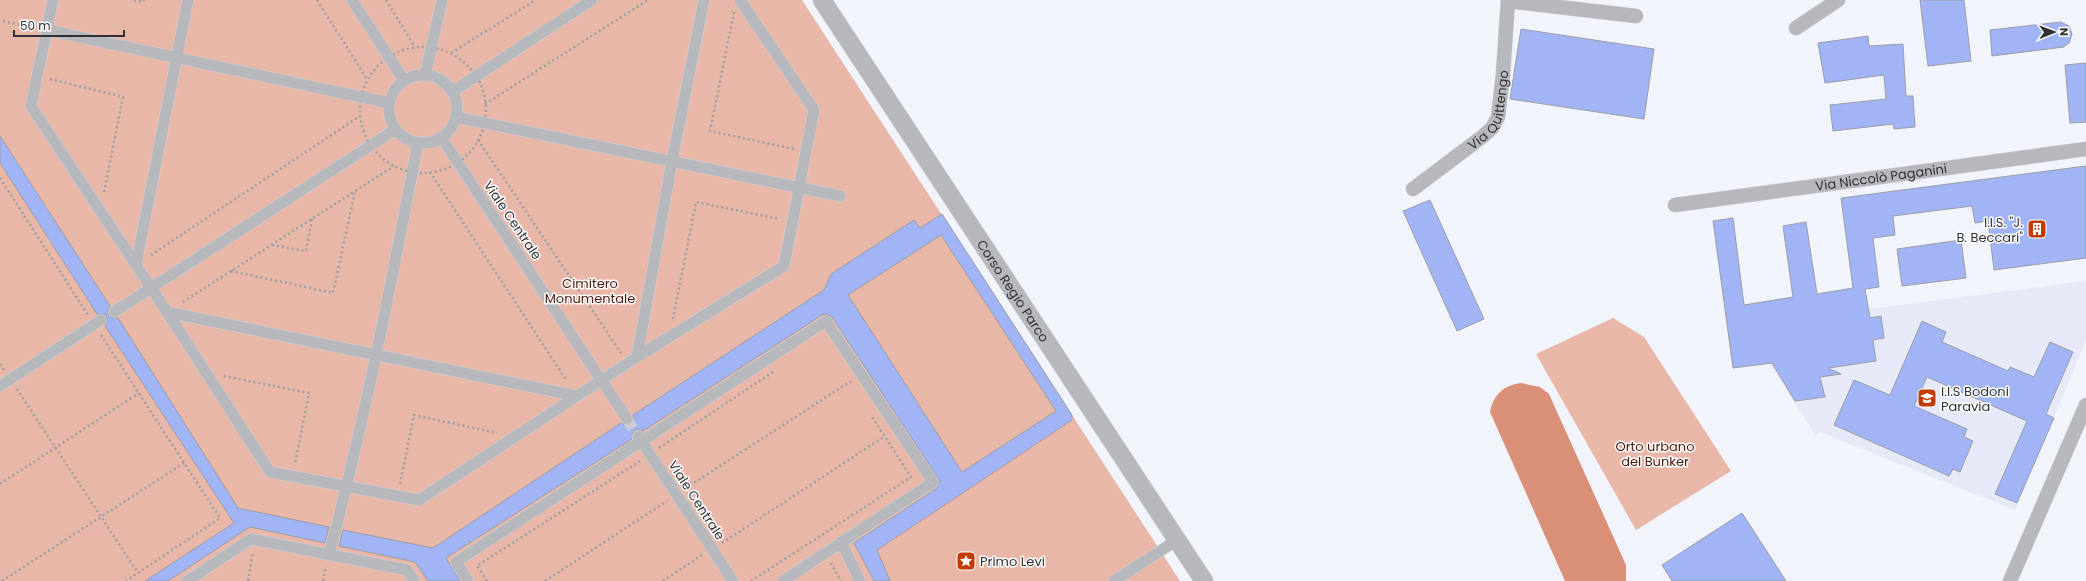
<svg xmlns="http://www.w3.org/2000/svg" width="2086" height="581" font-family="Poppins,sans-serif">
	<style>
		.built { fill: #e5e9f8 }
		.green { fill: #e9b7a8 }
		.water { fill: #da8f78 }
		.building { fill: #a0b4f6; stroke: #9b9da4; fill-rule: evenodd }
		.lines { fill: none; stroke-linecap: round; stroke-linejoin: round }
		.pedestrian-tunnel { stroke: #cbcdd4; stroke-width: 11; stroke-dasharray: 11 5.5; stroke-linecap: butt }
		.pedestrian-casing { stroke: #cfd1d8; stroke-width: 12 }
		.minor-casing { stroke: #cfd1d8; stroke-width: 15 }
		.tertiary-casing { stroke: #cfd1d8; stroke-width: 19 }
		.path { stroke: #9e9fa5; stroke-width: 2.5; stroke-dasharray: 2 3; stroke-linecap: butt }
		.pedestrian { stroke: #b7b8bb; stroke-width: 11 }
		.minor { stroke: #b7b8bb; stroke-width: 14 }
		.tertiary { stroke: #b7b8bb; stroke-width: 18 }
		.labels { text-anchor: middle; stroke-width: 3; stroke-linejoin: round; paint-order: stroke }
		.street-label { font-size: 13px; fill: #303134; stroke: #fff }
		.poi-label { font-size: 13px; fill: #303134; stroke: #fff; text-anchor: start }
		.park-label { font-size: 13px; fill: #48190a; stroke: #fff }
	</style>
	<rect width="100%" height="100%" fill="#f2f4fc"/>
	<polygon class="built" points="2086,281 2086,340 2015,510 1820,432 1816,436 1756,343 1763,302 1834,291 1838,313"/>
	<g class="green">
		<polygon points="0,0 802,0 1180,581 0,581"/>
		<polygon points="1613,318 1644,337 1731,471 1636,530 1536,354"/>
	</g>
	<path class="water" d="M1521,383L1540,387L1549,394L1626,565V581H1565L1490,412C1493,394 1505,385 1521,383Z"/>
	<g class="building">
		<polygon points="1920,0 1964,0 1971,61 1928,66"/>
		<polygon points="2061,22 2069,26 2072,34 2069,43 2064,47 1992,56 1990,30"/>
		<polygon points="1521,29 1654,49 1644,119 1510,99"/>
		<polygon points="1868,36 1869,46 1903,44 1906,96 1913,96 1915,127 1894,129 1893,124 1833,131 1830,105 1886,99 1884,75 1825,83 1818,43"/>
		<polygon points="2086,63 2086,122 2070,123 2065,65"/>
		<polygon points="0,136 110,306 108,309 108,315 111,318 118,318 238,508 329,527 325,543 250,527 168,581 145,581 234,523 105,326 107,323 107,317 104,314 97,314 0,163"/>
		<polygon points="2086,166 2086,258 1994,270 1988,221 1975,223 1972,206 1893,216 1895,235 1873,238 1879,287 1865,289 1870,318 1881,316 1884,338 1873,340 1876,361 1828,368 1841,374 1820,377 1825,397 1795,401 1772,363 1733,368 1713,221 1733,218 1744,305 1793,297 1783,226 1806,222 1817,294 1853,288 1841,198"/>
		<polygon points="1430,200 1484,319 1457,331 1403,211"/>
		<path d="M942,214L1072,415V420L877,550L890,581H874L854,543L937,488L940,481L832,317L827,314L822,315L643,431L638,429L635,430L632,433V439L446,558L460,581H428L415,562L339,546L343,530L433,548L621,423L627,426L631,425L634,419L633,415L824,290L831,274L914,220L920,228ZM941,235L1056,411L962,472L848,295Z"/>
		<polygon points="1961,240 1966,278 1902,286 1897,249"/>
		<polygon points="1922,321 1946,332 1942,342 2008,371 2010,367 2034,377 2050,342 2073,352 2046,414 2054,418 2017,503 1995,494 2027,421 1927,377 1914,406 1967,429 1964,437 1973,441 1960,472 1953,469 1949,476 1834,425 1854,380 1890,395"/>
		<polygon points="1742,513 1786,581 1672,581 1662,565"/>
	</g>
	<g class="lines">
		<polyline class="pedestrian-tunnel" points="627,419 637,435"/>
		<defs>
			<g id="pedestrian">
				<polyline points="53,0 31,106 136,265"/>
				<polyline points="188,0 136,265 167,312 577,396 637,357 672,161 704,0"/>
				<polyline points="352,0 404,80"/>
				<polyline points="47,30 389,103"/>
				<polyline points="425,75 442,0"/>
				<circle cx="423" cy="109" r="34"/>
				<polyline points="452,92 592,0"/>
				<polyline points="456,117 840,196"/>
				<polyline points="441,137 627,419"/>
				<polyline points="114,312 396,129"/>
				<polyline points="167,312 270,472 419,500 577,396"/>
				<polyline points="637,357 784,266 814,110 740,0"/>
				<polyline points="0,386 101,320"/>
				<polyline points="638,436 733,581"/>
				<polyline points="841,542 860,581"/>
				<path d="M329,555C365,419 392,280 418,142"/>
				<polyline points="187,581 251,539 407,570 414,581"/>
				<polyline points="468,581 456,562 826,321 933,482 783,581"/>
				<polyline points="1114,581 1177,540"/>
			</g>
			<g id="minor">
				<polyline points="1508,1 1636,16"/>
				<polyline points="1796,28 1838,0"/>
				<path id="s1" d="M1413,189L1482,137L1492,128L1498,117L1503,74L1508,0"/>
				<path id="s2" d="M1675,205L2086,149"/>
				<polyline points="2010,581 2086,405"/>
			</g>
			<g id="tertiary">
				<path id="s3" d="M822,0L1204,581"/>
			</g>
		</defs>
		<use href="#pedestrian" class="pedestrian-casing"/>
		<use href="#minor" class="minor-casing"/>
		<use href="#tertiary" class="tertiary-casing"/>
		<g class="path">
			<polyline points="134,0 143,2 144,0"/>
			<polyline points="317,0 367,79"/>
			<polyline points="386,0 415,47"/>
			<polyline points="734,12 710,131 794,149"/>
			<polyline points="3,21 34,28"/>
			<circle cx="423" cy="110" r="63"/>
			<polyline points="451,53 536,0"/>
			<polyline points="50,79 123,97 104,192"/>
			<polyline points="485,104 648,0"/>
			<polyline points="478,140 621,353"/>
			<polyline points="430,172 567,381"/>
			<polyline points="0,178 88,315"/>
			<polyline points="272,245 306,251 312,219"/>
			<polyline points="151,255 360,116"/>
			<polyline points="231,271 333,293 355,191"/>
			<polyline points="183,302 394,166"/>
			<polyline points="673,319 696,202 780,219"/>
			<polyline points="101,335 220,518 126,581"/>
			<polyline points="0,364 4,370"/>
			<polyline points="224,376 309,393 295,464"/>
			<polyline points="17,389 138,573"/>
			<polyline points="659,448 773,372"/>
			<polyline points="0,484 139,393"/>
			<polyline points="400,484 414,415 497,433"/>
			<polyline points="686,488 851,381"/>
			<polyline points="722,543 885,436"/>
			<polyline points="831,563 841,581"/>
			<polyline points="2,581 184,463"/>
			<polyline points="248,581 253,552"/>
			<polyline points="323,581 326,566"/>
			<polyline points="487,581 477,566 640,461"/>
			<polyline points="545,581 667,501"/>
			<polyline points="663,581 702,555"/>
			<polyline points="751,581 911,477 872,417"/>
		</g>
		<use href="#pedestrian" class="pedestrian"/>
		<use href="#minor" class="minor"/>
		<use href="#tertiary" class="tertiary"/>
	</g>
	<defs>
		<symbol id="building-square" viewBox="-11 -11 22 22"><rect x="-9" y="-9" width="18" height="18" rx="4" fill="#c23b00" stroke="#fff"/><path d="M-4-6H4V6H1V3H-1V6H-4ZM-2.5-4.3h1.7v1.8h-1.7ZM.8-4.3h1.7v1.8H.8ZM-2.5-1h1.7V.8h-1.7ZM.8-1h1.7V.8H.8Z" fill="#fff"/></symbol>
		<symbol id="school-square" viewBox="-11 -11 22 22"><rect x="-9" y="-9" width="18" height="18" rx="4" fill="#c23b00" stroke="#fff"/><path d="M0-5L7-2L0 1L-7-2ZM-4 1L0 2.5L4 1V4Q0 6-4 4Z" fill="#fff"/></symbol>
		<symbol id="sight-square" viewBox="-11 -11 22 22"><rect x="-9" y="-9" width="18" height="18" rx="4" fill="#c23b00" stroke="#fff"/><path d="M0-6L1.8-2.2L6-1.7L2.9 1.2L3.7 5.4L0 3.3L-3.7 5.4L-2.9 1.2L-6-1.7L-1.8-2.2Z" fill="#fff"/></symbol>
	</defs>
	<g fill-rule="evenodd">
		<use href="#building-square" x="2026" y="218" width="22" height="22"/>
		<use href="#school-square" x="1916" y="387" width="22" height="22"/>
		<use href="#sight-square" x="955" y="550" width="22" height="22"/>
	</g>
	<g class="labels">
		<g class="street-label">
			<text dy="5" stroke="none"><textPath href="#s1" startOffset="115">Via Quittengo</textPath></text>
			<text dy="5" stroke="none"><textPath href="#s2" startOffset="208">Via Niccolò Paganini</textPath></text>
			<text transform="translate(513 220) rotate(56)" y="5">Viale Centrale</text>
			<text dy="5" stroke="none"><textPath href="#s3" startOffset="348">Corso Regio Parco</textPath></text>
			<text transform="translate(697 500) rotate(57)" y="5">Viale Centrale</text>
		</g>
		<g class="poi-label">
			<text x="2023" y="227" text-anchor="end">I.I.S. "J.<tspan x="2023" dy="15">B. Beccari"</tspan></text>
			<text x="1941" y="396">I.I.S Bodoni<tspan x="1941" dy="15">Paravia</tspan></text>
			<text x="980" y="566">Primo Levi</text>
		</g>
		<g class="park-label">
			<text x="590" y="288">Cimitero<tspan x="590" dy="15">Monumentale</tspan></text>
			<text x="1655" y="451">Orto urbano<tspan x="1655" dy="15">del Bunker</tspan></text>
		</g>
	</g>
	<g transform="translate(2054 32) rotate(89)" stroke="#ffffff" stroke-width="3" paint-order="stroke">
	<path d="M0-3L7 15L0 10L-7 15Z" fill="#303134"/>
	<text y="-6" font-size="11" font-weight="bold" text-anchor="middle" fill="#303134">N</text>
	</g>
	<path d="M14 30v6h110v-6" fill="none" stroke="#303134" stroke-width="2"/>
	<text x="20" y="30" font-size="12" fill="#303134" stroke="#ffffff" stroke-width="3" paint-order="stroke">50 m</text>
</svg>
